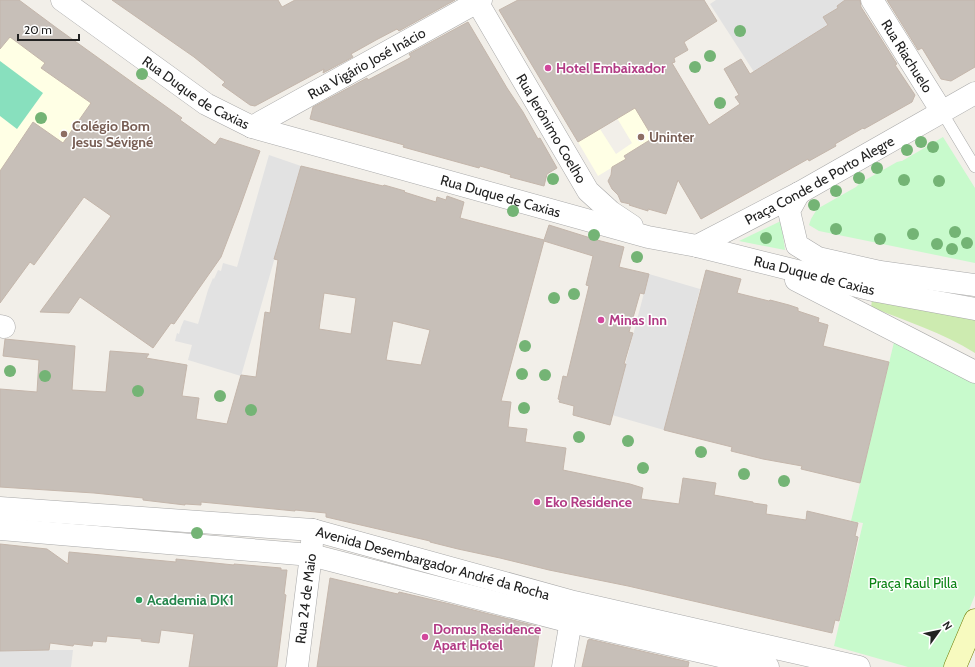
<svg xmlns="http://www.w3.org/2000/svg" width="975" height="667" font-family="Cabin,sans-serif">
	<style>
		.education { fill: #ffffe5 }
		.grass { fill: #cdebb0 }
		.park { fill: #c8facc }
		.pitch { fill: #88e0be }
		.parking { fill: #e2e2e2 }
		.building { fill: #c7bfb8; stroke: #c4b6ab; fill-rule: evenodd }
		.lines { fill: none; stroke-linecap: round; stroke-linejoin: round }
		.service-casing { stroke: #a9a9a9; stroke-width: 12 }
		.minor-casing { stroke: #a9a9a9; stroke-width: 23 }
		.tertiary-casing { stroke: #a9a9a9; stroke-width: 23 }
		.secondary-casing { stroke: #707d05; stroke-width: 23 }
		.service { stroke: #fff; stroke-width: 11 }
		.minor { stroke: #fff; stroke-width: 22 }
		.tertiary { stroke: #fff; stroke-width: 22 }
		.secondary { stroke: #f7fabf; stroke-width: 22 }
		.tree { fill: #74b475 }
		.hotel-dot { fill: #d1479c; stroke: #fff; stroke-width: 1.5 }
		.education-dot { fill: #8d6e63; stroke: #fff; stroke-width: 1.5 }
		.leisure-dot { fill: #2e9e5b; stroke: #fff; stroke-width: 1.5 }
		.labels { text-anchor: middle; stroke-width: 3; stroke-linejoin: round; paint-order: stroke }
		.street-label { font-size: 14px; fill: #222; stroke: #fff }
		.hotel-label { font-size: 14px; font-weight: bold; fill: #b23c85; stroke: #fff; text-anchor: start }
		.education-label { font-size: 14px; font-weight: bold; fill: #785e54; stroke: #fff; text-anchor: start }
		.park-label { font-size: 14px; fill: #0c8416; stroke: #fff }
		.leisure-label { font-size: 14px; font-weight: bold; fill: #27864d; stroke: #fff; text-anchor: start }
	</style>
	<rect width="100%" height="100%" fill="#f2efe9"/>
	<g class="education">
		<polygon points="0,0 58,29 155,98 97,179 34,265 4,244 0,250"/>
		<polygon points="635,108 662,152 641,145 624,156 626,159 598,176 578,142 600,129 616,154 632,143 617,118"/>
	</g>
	<path class="grass" d="M873,294L975,313V353C943,333 906,321 871,307Z"/>
	<g class="park">
		<polygon points="943,137 975,188 975,263 819,231 809,225 811,219 817,209 856,187 860,183 897,162 901,161 902,161"/>
		<polygon points="781,221 785,250 739,241"/>
		<polygon points="895,338 975,380 975,595 946,667 908,667 834,646 863,523 851,521"/>
	</g>
	<polygon class="pitch" points="0,61 43,93 17,129 0,116"/>
	<g class="parking">
		<polygon points="716,0 856,0 860,5 754,72 710,4"/>
		<polygon points="269,155 301,166 241,376 188,360 192,345 175,341 177,333 179,334 181,327 184,320 198,324 208,290 213,278 214,279 218,270 221,271 223,263 237,267"/>
		<polygon points="649,274 700,289 664,430 612,415"/>
		<polygon points="49,650 73,650 71,667 0,667 0,651"/>
	</g>
	<g class="building">
		<polygon points="0,0 19,0 58,29 182,118 180,120 215,145 220,138 260,151 239,210 221,257 174,324 171,323 153,348 80,297 69,313 40,312 111,216 84,197 34,265 30,262 0,303 0,171 33,122 63,143 91,103 41,68 45,63 10,37 0,49"/>
		<polygon points="112,0 278,0 282,7 295,0 455,0 399,31 397,29 376,40 351,54 353,57 323,73 324,69 255,106 250,105 222,85 225,82 194,57"/>
		<polygon points="518,0 704,0 717,21 684,42 688,50 674,58 675,62 672,63 709,125 740,104 735,97 739,95 724,69 741,59 750,74 828,25 823,17 838,8 837,6 845,0 860,0 861,7 897,64 895,65 915,95 912,102 864,129 863,128 835,144 836,146 809,161 808,159 701,219 678,180 666,214 648,209 648,211 629,205 630,204 621,202 618,195 612,189 608,181 611,175 612,167 626,159 624,156 653,138 635,108 578,142 499,10"/>
		<polygon points="887,0 975,0 975,67 951,81 941,79 922,48 918,50"/>
		<polygon points="468,22 507,88 523,112 538,139 540,138 557,168 547,174 544,186 510,177 511,175 480,166 479,168 403,147 404,145 310,119 313,107 367,78 368,80 408,59 411,57 409,54"/>
		<path d="M301,166L383,186L384,185L405,191L404,192L436,202L437,197L446,200L447,196L464,202L460,218L544,240L549,225L597,240L624,247L619,267L649,274L644,294L640,293L629,332L633,333L624,364H626L610,425L573,415L574,406L559,402L560,400L558,399L563,376L567,377L589,286L586,285L593,256L544,241L501,401L511,402L508,427L527,429L525,442L566,448L563,470L630,484L643,488L641,499L679,504L683,478L716,483L714,495L753,502V503L767,505L766,514L806,520L807,511L858,523L855,536L858,537L846,592L839,621L835,620L832,633L628,586L549,570L500,558L458,549L430,542V541L326,517V513L295,510V511L201,502V505L185,504V505L143,500V498L94,493L0,487V389L37,392L39,360L3,356L5,339L75,346L72,390L106,392L110,351L149,354L146,358L187,365L182,396L199,398L196,419L227,424L241,375L256,377L265,312L270,313L278,260L274,259ZM324,293L356,298L351,334L319,329ZM393,321L430,330L421,365L386,360Z"/>
		<polygon points="706,270 741,279 737,293 769,301 770,300 789,305 798,308 798,311 819,318 818,322 828,325 823,346 889,362 860,483 801,469 802,466 763,459 731,451 732,447 664,430"/>
		<polygon points="0,544 47,549 68,564 69,552 176,562 176,559 234,565 234,564 281,568 281,570 287,570 284,594 286,595 277,667 189,667 194,634 161,630 159,643 141,641 142,639 107,636 106,642 93,641 92,646 74,644 73,646 50,643 49,650 0,651"/>
		<polygon points="330,578 389,592 398,594 399,592 450,604 540,627 534,667 317,667"/>
		<polygon points="589,639 689,662 688,667 582,667 588,640 589,640"/>
	</g>
	<g class="lines">
		<defs>
			<polyline id="service" points="942,112 975,167"/>
			<g id="minor">
				<path id="s1" d="M252,127L481,0"/>
				<polyline points="0,326 4,327"/>
				<path id="s2" d="M297,667L311,555L313,530"/>
				<polyline points="563,667 574,603"/>
			</g>
			<g id="tertiary">
				<path id="s3" d="M62,0L206,104L252,127L648,237L697,246L877,291L975,309"/>
				<path id="s4" d="M476,0L588,191L611,212L632,226"/>
				<path id="s5" d="M872,0L942,112"/>
				<polyline points="799,193 789,211 797,245 818,258 880,272 975,285"/>
				<path id="s6" d="M697,246L799,193L975,93"/>
				<polyline points="796,280 975,372"/>
				<path id="s7" d="M0,508L313,530L574,602L859,667"/>
				<polyline points="0,529 311,555 571,622 768,667"/>
			</g>
			<polyline id="secondary" points="955,667 975,620"/>
		</defs>
		<use href="#service" class="service-casing"/>
		<use href="#minor" class="minor-casing"/>
		<use href="#tertiary" class="tertiary-casing"/>
		<use href="#secondary" class="secondary-casing"/>
		<use href="#service" class="service"/>
		<use href="#minor" class="minor"/>
		<use href="#tertiary" class="tertiary"/>
		<use href="#secondary" class="secondary"/>
	</g>
	<g class="tree">
		<circle cx="740" cy="31" r="6"/>
		<circle cx="710" cy="56" r="6"/>
		<circle cx="695" cy="67" r="6"/>
		<circle cx="142" cy="74" r="6"/>
		<circle cx="720" cy="103" r="6"/>
		<circle cx="41" cy="118" r="6"/>
		<circle cx="921" cy="142" r="6"/>
		<circle cx="933" cy="147" r="6"/>
		<circle cx="907" cy="150" r="6"/>
		<circle cx="877" cy="168" r="6"/>
		<circle cx="859" cy="178" r="6"/>
		<circle cx="553" cy="179" r="6"/>
		<circle cx="904" cy="180" r="6"/>
		<circle cx="939" cy="181" r="6"/>
		<circle cx="836" cy="191" r="6"/>
		<circle cx="814" cy="205" r="6"/>
		<circle cx="513" cy="211" r="6"/>
		<circle cx="836" cy="229" r="6"/>
		<circle cx="955" cy="232" r="6"/>
		<circle cx="913" cy="234" r="6"/>
		<circle cx="594" cy="235" r="6"/>
		<circle cx="766" cy="238" r="6"/>
		<circle cx="880" cy="239" r="6"/>
		<circle cx="967" cy="243" r="6"/>
		<circle cx="937" cy="244" r="6"/>
		<circle cx="952" cy="249" r="6"/>
		<circle cx="637" cy="257" r="6"/>
		<circle cx="574" cy="294" r="6"/>
		<circle cx="554" cy="298" r="6"/>
		<circle cx="525" cy="346" r="6"/>
		<circle cx="10" cy="371" r="6"/>
		<circle cx="522" cy="374" r="6"/>
		<circle cx="545" cy="375" r="6"/>
		<circle cx="45" cy="376" r="6"/>
		<circle cx="138" cy="391" r="6"/>
		<circle cx="220" cy="396" r="6"/>
		<circle cx="524" cy="408" r="6"/>
		<circle cx="251" cy="410" r="6"/>
		<circle cx="579" cy="437" r="6"/>
		<circle cx="628" cy="441" r="6"/>
		<circle cx="701" cy="452" r="6"/>
		<circle cx="643" cy="468" r="6"/>
		<circle cx="744" cy="474" r="6"/>
		<circle cx="784" cy="481" r="6"/>
		<circle cx="197" cy="533" r="6"/>
	</g>
	<g class="hotel-dot">
		<circle cx="548" cy="68" r="4"/>
		<circle cx="601" cy="320" r="4"/>
		<circle cx="537" cy="502" r="4"/>
		<circle cx="425" cy="637" r="4"/>
	</g>
	<g class="education-dot">
		<circle cx="64" cy="134" r="4"/>
		<circle cx="641" cy="137" r="4"/>
	</g>
	<circle class="leisure-dot" cx="139" cy="600" r="4"/>
	<g class="labels">
		<g class="street-label">
			<text dy="5" stroke="none"><textPath href="#s5" startOffset="66">Rua Riachuelo</textPath></text>
			<text dy="5" stroke="none"><textPath href="#s1" startOffset="131">Rua Vigário José Inácio</textPath></text>
			<text dy="5" stroke="none"><textPath href="#s3" startOffset="163">Rua Duque de Caxias</textPath></text>
			<text dy="5" stroke="none"><textPath href="#s4" startOffset="149">Rua Jerônimo Coelho</textPath></text>
			<text dy="5" stroke="none"><textPath href="#s6" startOffset="139">Praça Conde de Porto Alegre</textPath></text>
			<text dy="5" stroke="none"><textPath href="#s3" startOffset="487">Rua Duque de Caxias</textPath></text>
			<text dy="5" stroke="none"><textPath href="#s3" startOffset="811">Rua Duque de Caxias</textPath></text>
			<text dy="5" stroke="none"><textPath href="#s7" startOffset="438">Avenida Desembargador André da Rocha</textPath></text>
			<text dy="5" stroke="none"><textPath href="#s2" startOffset="69">Rua 24 de Maio</textPath></text>
		</g>
		<g class="hotel-label">
			<text x="556" y="73">Hotel Embaixador</text>
			<text x="609" y="325">Minas Inn</text>
			<text x="545" y="507">Eko Residence</text>
			<text x="433" y="634">Domus Residence<tspan x="433" dy="16">Apart Hotel</tspan></text>
		</g>
		<g class="education-label">
			<text x="72" y="131">Colégio Bom<tspan x="72" dy="16">Jesus Sévigné</tspan></text>
			<text x="649" y="142">Uninter</text>
		</g>
		<g class="park-label">
			<text x="913" y="588">Praça Raul Pilla</text>
		</g>
		<g class="leisure-label">
			<text x="147" y="605">Academia DK1</text>
		</g>
	</g>
	<g transform="translate(939 631) rotate(57)" stroke="#ffffff" stroke-width="3" paint-order="stroke">
	<path d="M0-3L7 15L0 10L-7 15Z" fill="#222222"/>
	<text y="-6" font-size="11" font-weight="bold" text-anchor="middle" fill="#222222">N</text>
	</g>
	<path d="M18 34v6h61v-6" fill="none" stroke="#222222" stroke-width="2"/>
	<text x="24" y="34" font-size="12" fill="#222222" stroke="#ffffff" stroke-width="3" paint-order="stroke">20 m</text>
</svg>
